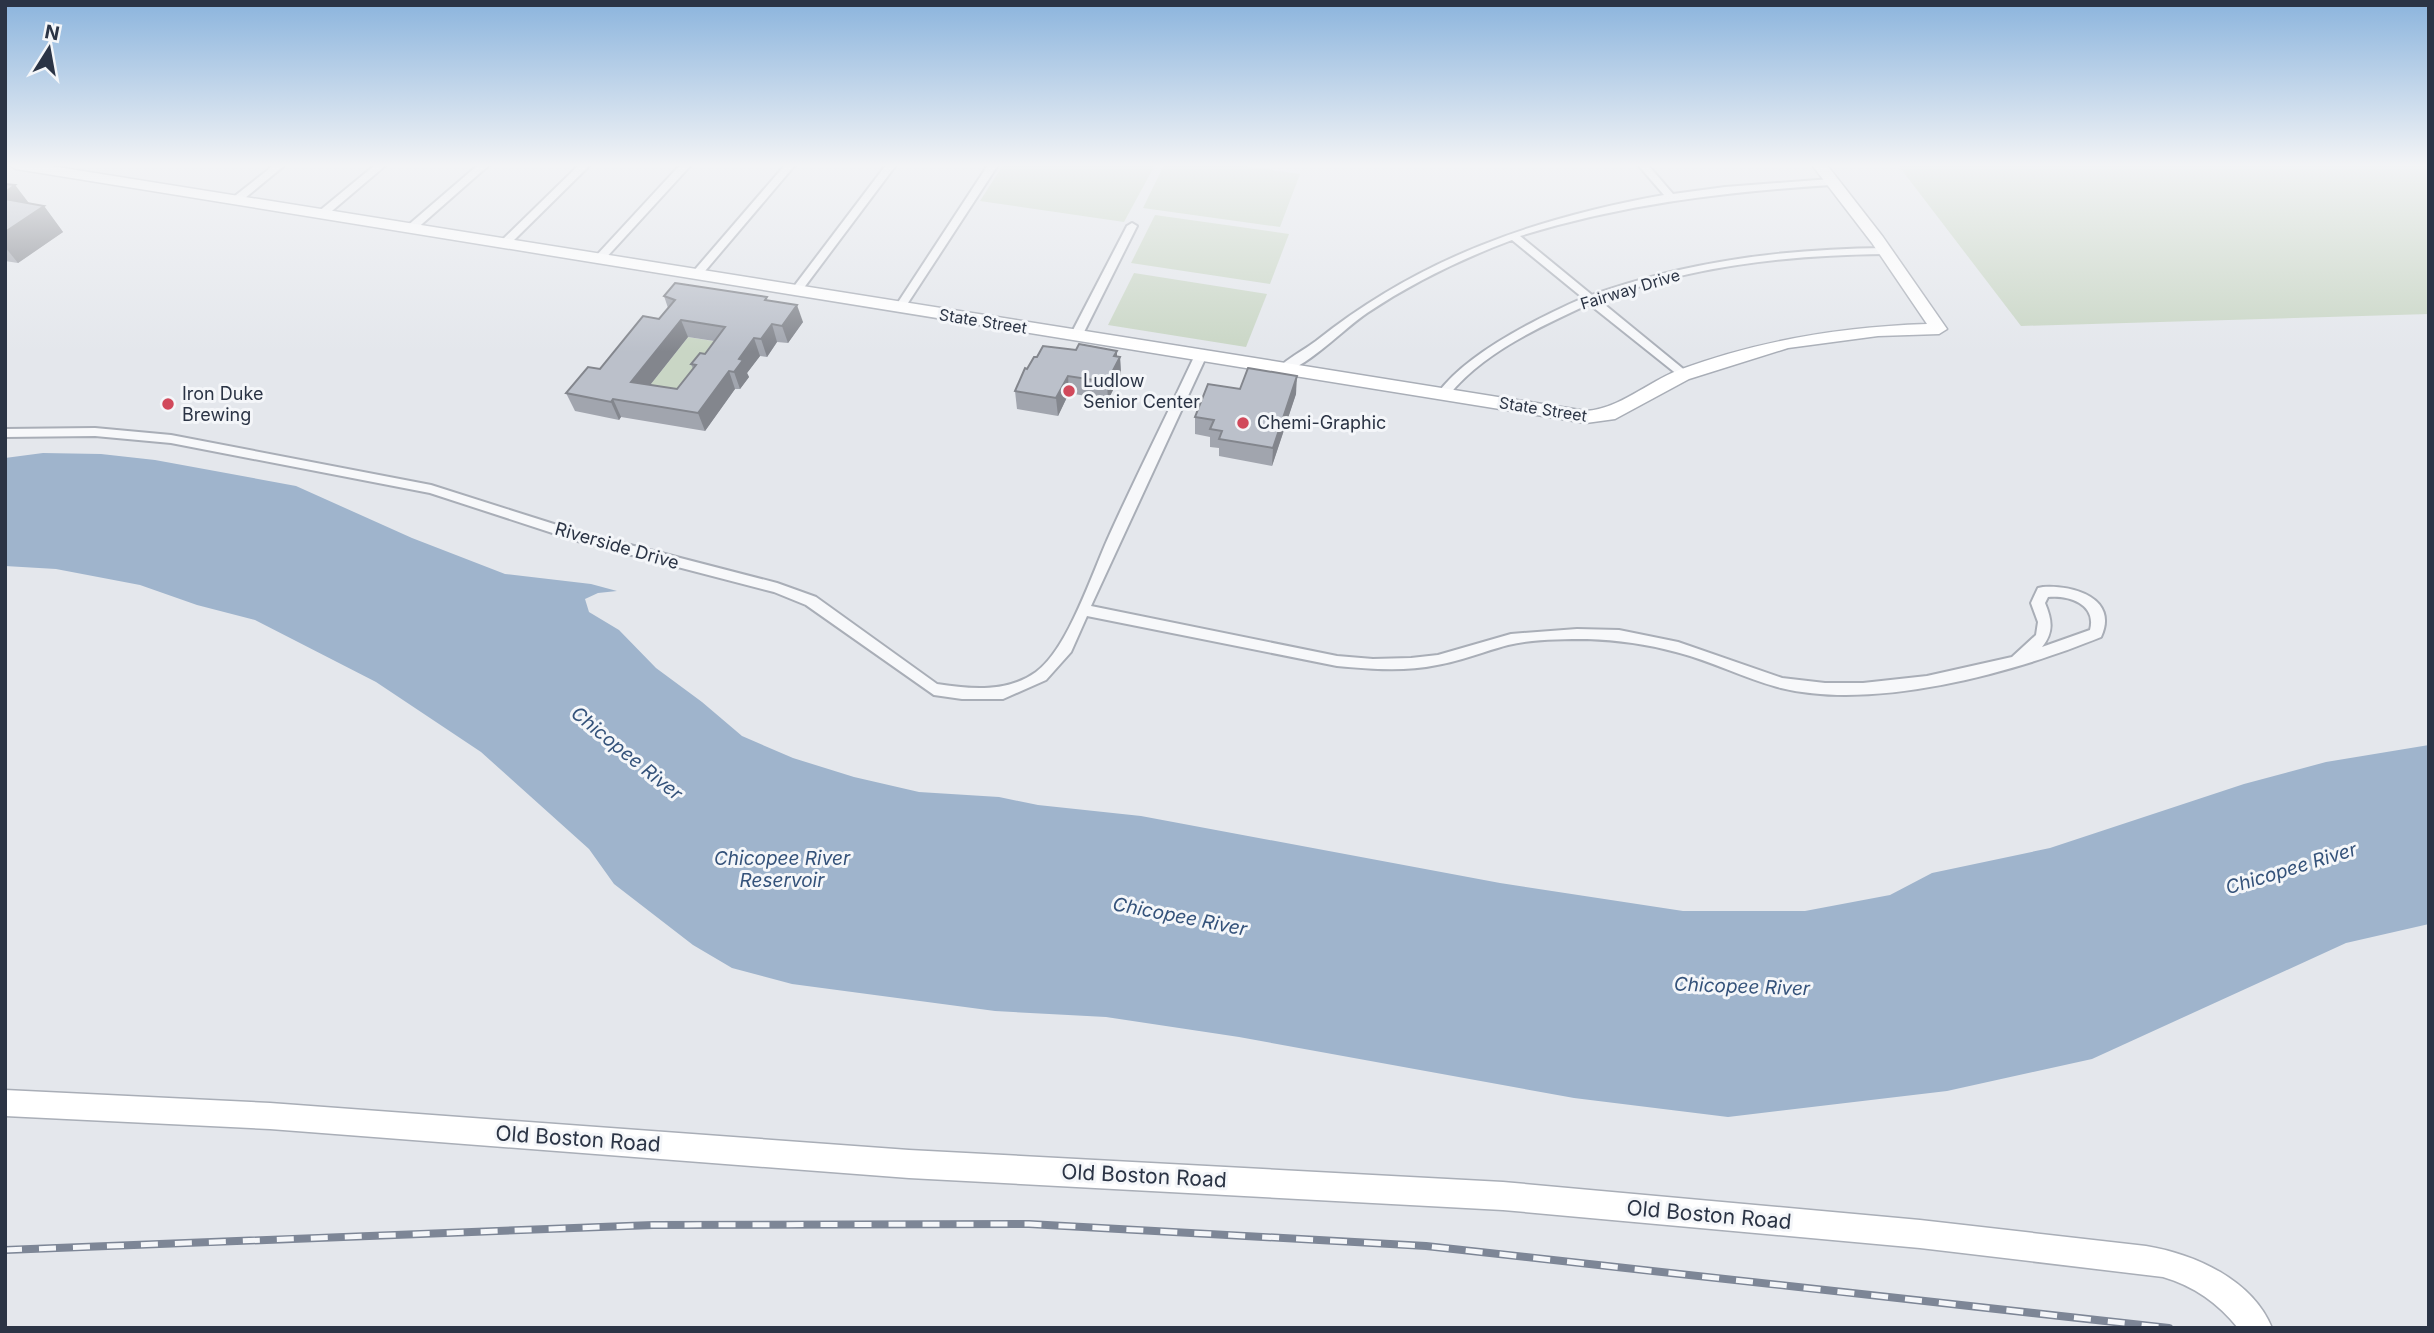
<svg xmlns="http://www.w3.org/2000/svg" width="2434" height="1333" font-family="Inter,sans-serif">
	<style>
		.green { fill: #c9d6c5 }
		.water { fill: #9fb4cc }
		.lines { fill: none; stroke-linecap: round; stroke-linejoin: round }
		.street-casing { stroke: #a9aeb7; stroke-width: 4 }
		.secondary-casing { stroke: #a9aeb7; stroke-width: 3 }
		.street { fill: #f7f8fa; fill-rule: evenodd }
		.secondary { fill: #fff; fill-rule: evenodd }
		.rail-casing { stroke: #7d8696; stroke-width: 8 }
		.rail { stroke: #f4f6f9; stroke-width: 5; stroke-dasharray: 17; stroke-linecap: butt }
		.wall { fill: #a1a5ae; fill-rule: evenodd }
		.shaded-wall { fill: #83868d }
		.building { fill: #bbc0ca; stroke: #83868d; stroke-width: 2; fill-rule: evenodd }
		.poi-dot { fill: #d1495b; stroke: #f4f6f9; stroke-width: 2.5 }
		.labels { text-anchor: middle; stroke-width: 6; stroke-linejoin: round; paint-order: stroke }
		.far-street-label { font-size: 16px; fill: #2b3445; stroke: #f4f6f9 }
		.poi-label { font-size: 18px; fill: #2b3445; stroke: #f4f6f9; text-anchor: start }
		.street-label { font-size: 18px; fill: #2b3445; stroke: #f4f6f9 }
		.water-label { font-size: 19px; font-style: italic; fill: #34527a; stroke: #f4f6f9 }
		.near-street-label { font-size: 21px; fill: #2b3445; stroke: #f4f6f9 }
	</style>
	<rect width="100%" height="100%" fill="#e4e7ec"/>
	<g class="green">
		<polygon points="1003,165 1155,165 1124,222 980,201"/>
		<polygon points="1164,165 1235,165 1300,174 1280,227 1143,208"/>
		<polygon points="1898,165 2429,165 2429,314 2021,326"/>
		<polygon points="1155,215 1289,234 1270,284 1131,263"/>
		<polygon points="1134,273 1267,294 1246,347 1108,325"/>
		<polygon points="688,337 731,344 684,407 639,399"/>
	</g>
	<polygon class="water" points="43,453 101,454 155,460 296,486 412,538 505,574 591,584 617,591 598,593 585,599 589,612 619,630 656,668 702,702 742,736 793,758 854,777 919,792 999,797 1038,805 1141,816 1500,883 1683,911 1805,911 1890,895 1932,873 2050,848 2244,784 2326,762 2429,745 2429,924 2346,943 2092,1059 1947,1091 1728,1117 1574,1098 1239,1037 1106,1017 995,1011 792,984 732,968 693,945 614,884 589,849 481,752 376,682 255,620 197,605 140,585 56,569 5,566 5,458"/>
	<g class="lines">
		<defs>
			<g id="street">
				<polygon points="274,165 285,165 239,203 231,203 231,199"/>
				<polygon points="375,165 386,165 326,216 318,216 318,212"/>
				<polygon points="478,165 489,165 414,231 406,231 406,227"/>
				<polygon points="579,165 590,165 508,246 500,246 500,242"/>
				<polygon points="680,165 691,165 603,261 595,261 595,257"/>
				<polygon points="785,165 795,165 700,277 692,277 692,273"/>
				<polygon points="886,165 896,165 800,293 792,293 792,289"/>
				<polygon points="988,165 998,165 904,309 896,309 895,307"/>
				<path d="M1638,165H1648L1673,194L1725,187L1831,179L1836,182L1831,185C1723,192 1624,204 1520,236L1592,295C1688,261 1784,249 1885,248L1890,251L1885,254C1786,255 1692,266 1599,300L1687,372V378L1683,379L1589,304C1540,327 1483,352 1448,396H1440L1438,393C1467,353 1538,318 1583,298L1512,240C1461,259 1412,283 1367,313C1341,331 1312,363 1283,373L1277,369C1288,358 1304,350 1316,341C1420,258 1535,218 1664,195Z"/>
				<polygon points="1132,223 1137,226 1082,336 1080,338 1072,338 1070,336 1127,226"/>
				<path d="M1200,353L1206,357L1091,606L1337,656L1373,659L1411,658L1438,655L1511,634L1577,629L1619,630L1678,642L1782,678L1825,683H1863L1927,676L2012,657L2036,635L2038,622L2031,603L2038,588L2043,587C2073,585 2119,598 2101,637C2013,673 1875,711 1781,688C1745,679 1712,661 1676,652C1647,644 1618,640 1587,639C1563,639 1533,639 1508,645C1485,651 1461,661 1437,665C1404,672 1370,669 1337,666L1087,616L1071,652L1046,680L1003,699H962L934,695L806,605L774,592L574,540L430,493L171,443L95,436L5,437V429L95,428L171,435L431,485L576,531L777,583L816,597L937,684C970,689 1007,693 1036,672C1068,649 1092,573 1109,536C1136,476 1166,417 1194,357ZM2048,597C2069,595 2097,604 2090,630L2042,647C2054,632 2052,620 2045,603Z"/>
			</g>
			<g id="secondary">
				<path d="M9,165H45L1586,411C1621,408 1646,383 1679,370C1760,340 1841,327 1927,324L1872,243L1812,165H1827L1883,237L1947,329L1939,334L1878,336L1788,348L1689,379L1615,419L1586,423L16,169Z"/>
				<path d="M5,1090L270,1103L909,1150L1503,1182L1920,1220L2146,1246C2194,1254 2252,1279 2272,1328H2238C2218,1303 2194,1286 2163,1277L1920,1248L1503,1210L909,1178L270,1129L5,1116Z"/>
			</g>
		</defs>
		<use href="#street" class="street-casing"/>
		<use href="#secondary" class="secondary-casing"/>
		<use href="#street" class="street"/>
		<use href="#secondary" class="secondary"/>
		<defs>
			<polyline id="rail" points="5,1250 653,1225 1029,1224 1426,1246 2169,1328"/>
		</defs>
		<use href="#rail" class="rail-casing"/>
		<use href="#rail" class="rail"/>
	</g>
	<g class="wall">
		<polygon points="5,184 15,185 29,204 44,206 63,232 18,263 5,261"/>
		<path d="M664,296L768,300L803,322L788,343L777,342L767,357L760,356L747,373L749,377L740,389H735L705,431L621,417L619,420L575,411L566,393L600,369L659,319L668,308ZM688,337L714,341L705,354L691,364L693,369L677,389L650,385Z"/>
		<polygon points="1117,351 1117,356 1120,357 1121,374 1108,400 1069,393 1058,416 1017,409 1015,391 1027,369 1037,357"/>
		<polygon points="1240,389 1296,394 1272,466 1219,456 1219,448 1210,447 1210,437 1195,434 1195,417"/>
	</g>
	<g class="shaded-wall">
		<polygon points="15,185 35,211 5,208 5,192"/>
		<polygon points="44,206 63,232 18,263 5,247 5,232"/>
		<polygon points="797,305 803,322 788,343 782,326"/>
		<polygon points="681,320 688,337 639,399 631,382"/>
		<polygon points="772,324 777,342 767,357 761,339"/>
		<polygon points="754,338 760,356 747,373 749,377 740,389 734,372 739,359"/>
		<polygon points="1117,351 1117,361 1120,357 1121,374 1108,400 1107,382 1114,356"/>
		<polygon points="729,371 735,389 705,431 698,413"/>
		<polygon points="1068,376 1069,393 1058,416 1056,398"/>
		<polygon points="1297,376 1296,394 1272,466 1273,448"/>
		<polygon points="613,399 621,417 619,420 611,402"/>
	</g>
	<g class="building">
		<polygon points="5,184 15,185 5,192"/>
		<polygon points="5,199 44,206 5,232"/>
		<path d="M675,283L767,297L765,300L797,305L782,326L772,324L761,339L754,338L739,359L743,360L734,372L729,371L698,413L613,399L611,402L566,393L588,367L600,369L643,316L659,319L675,300L664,296ZM681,320L725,327L705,354L700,353L691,364L696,365L677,389L631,382Z"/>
		<polygon points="1079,344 1117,351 1114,356 1120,357 1107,382 1068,376 1056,398 1015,391 1025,368 1027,369 1034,357 1037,357 1043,346 1076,350"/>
		<polygon points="1248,368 1297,376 1273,448 1219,439 1222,431 1210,429 1214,420 1195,417 1208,384 1240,389"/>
	</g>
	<linearGradient id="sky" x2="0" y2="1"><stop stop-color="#8bb4dd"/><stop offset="0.47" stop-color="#f3f4f6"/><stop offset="1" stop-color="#f3f4f6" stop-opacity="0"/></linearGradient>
	<rect width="2434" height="352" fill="url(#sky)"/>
	<g class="poi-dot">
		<circle cx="1069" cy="391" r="7"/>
		<circle cx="168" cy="404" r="7"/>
		<circle cx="1243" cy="423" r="7"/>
	</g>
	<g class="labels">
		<g class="far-street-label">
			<text transform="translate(1630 289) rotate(-17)" y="6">Fairway Drive</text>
			<text transform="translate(983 321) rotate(9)" y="6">State Street</text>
			<text transform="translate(1543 409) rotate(9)" y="6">State Street</text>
		</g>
		<g class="poi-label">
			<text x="1083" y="387">Ludlow<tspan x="1083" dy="21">Senior Center</tspan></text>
			<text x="182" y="400">Iron Duke<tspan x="182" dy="21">Brewing</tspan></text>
			<text x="1257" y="429">Chemi-Graphic</text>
		</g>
		<g class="street-label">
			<text transform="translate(617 546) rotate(16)" y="6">Riverside Drive</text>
		</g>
		<g class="water-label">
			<text transform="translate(627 753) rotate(39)" y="7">Chicopee River</text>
			<text x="782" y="865">Chicopee River<tspan x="782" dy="22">Reservoir</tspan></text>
			<text transform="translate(2291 868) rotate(-17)" y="7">Chicopee River</text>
			<text transform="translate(1180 916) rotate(11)" y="7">Chicopee River</text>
			<text transform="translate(1742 986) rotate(2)" y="7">Chicopee River</text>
		</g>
		<g class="near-street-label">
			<text transform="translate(578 1139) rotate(4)" y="7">Old Boston Road</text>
			<text transform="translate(1144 1176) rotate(3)" y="7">Old Boston Road</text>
			<text transform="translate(1709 1215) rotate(5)" y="7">Old Boston Road</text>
		</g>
	</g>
	<rect width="2434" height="1333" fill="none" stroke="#2b3445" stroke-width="14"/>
	<g transform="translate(49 49) rotate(11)" stroke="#f4f6f9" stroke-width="5" paint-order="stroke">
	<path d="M0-5L12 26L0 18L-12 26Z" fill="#2b3445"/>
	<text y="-10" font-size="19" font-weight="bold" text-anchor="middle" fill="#2b3445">N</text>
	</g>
</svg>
